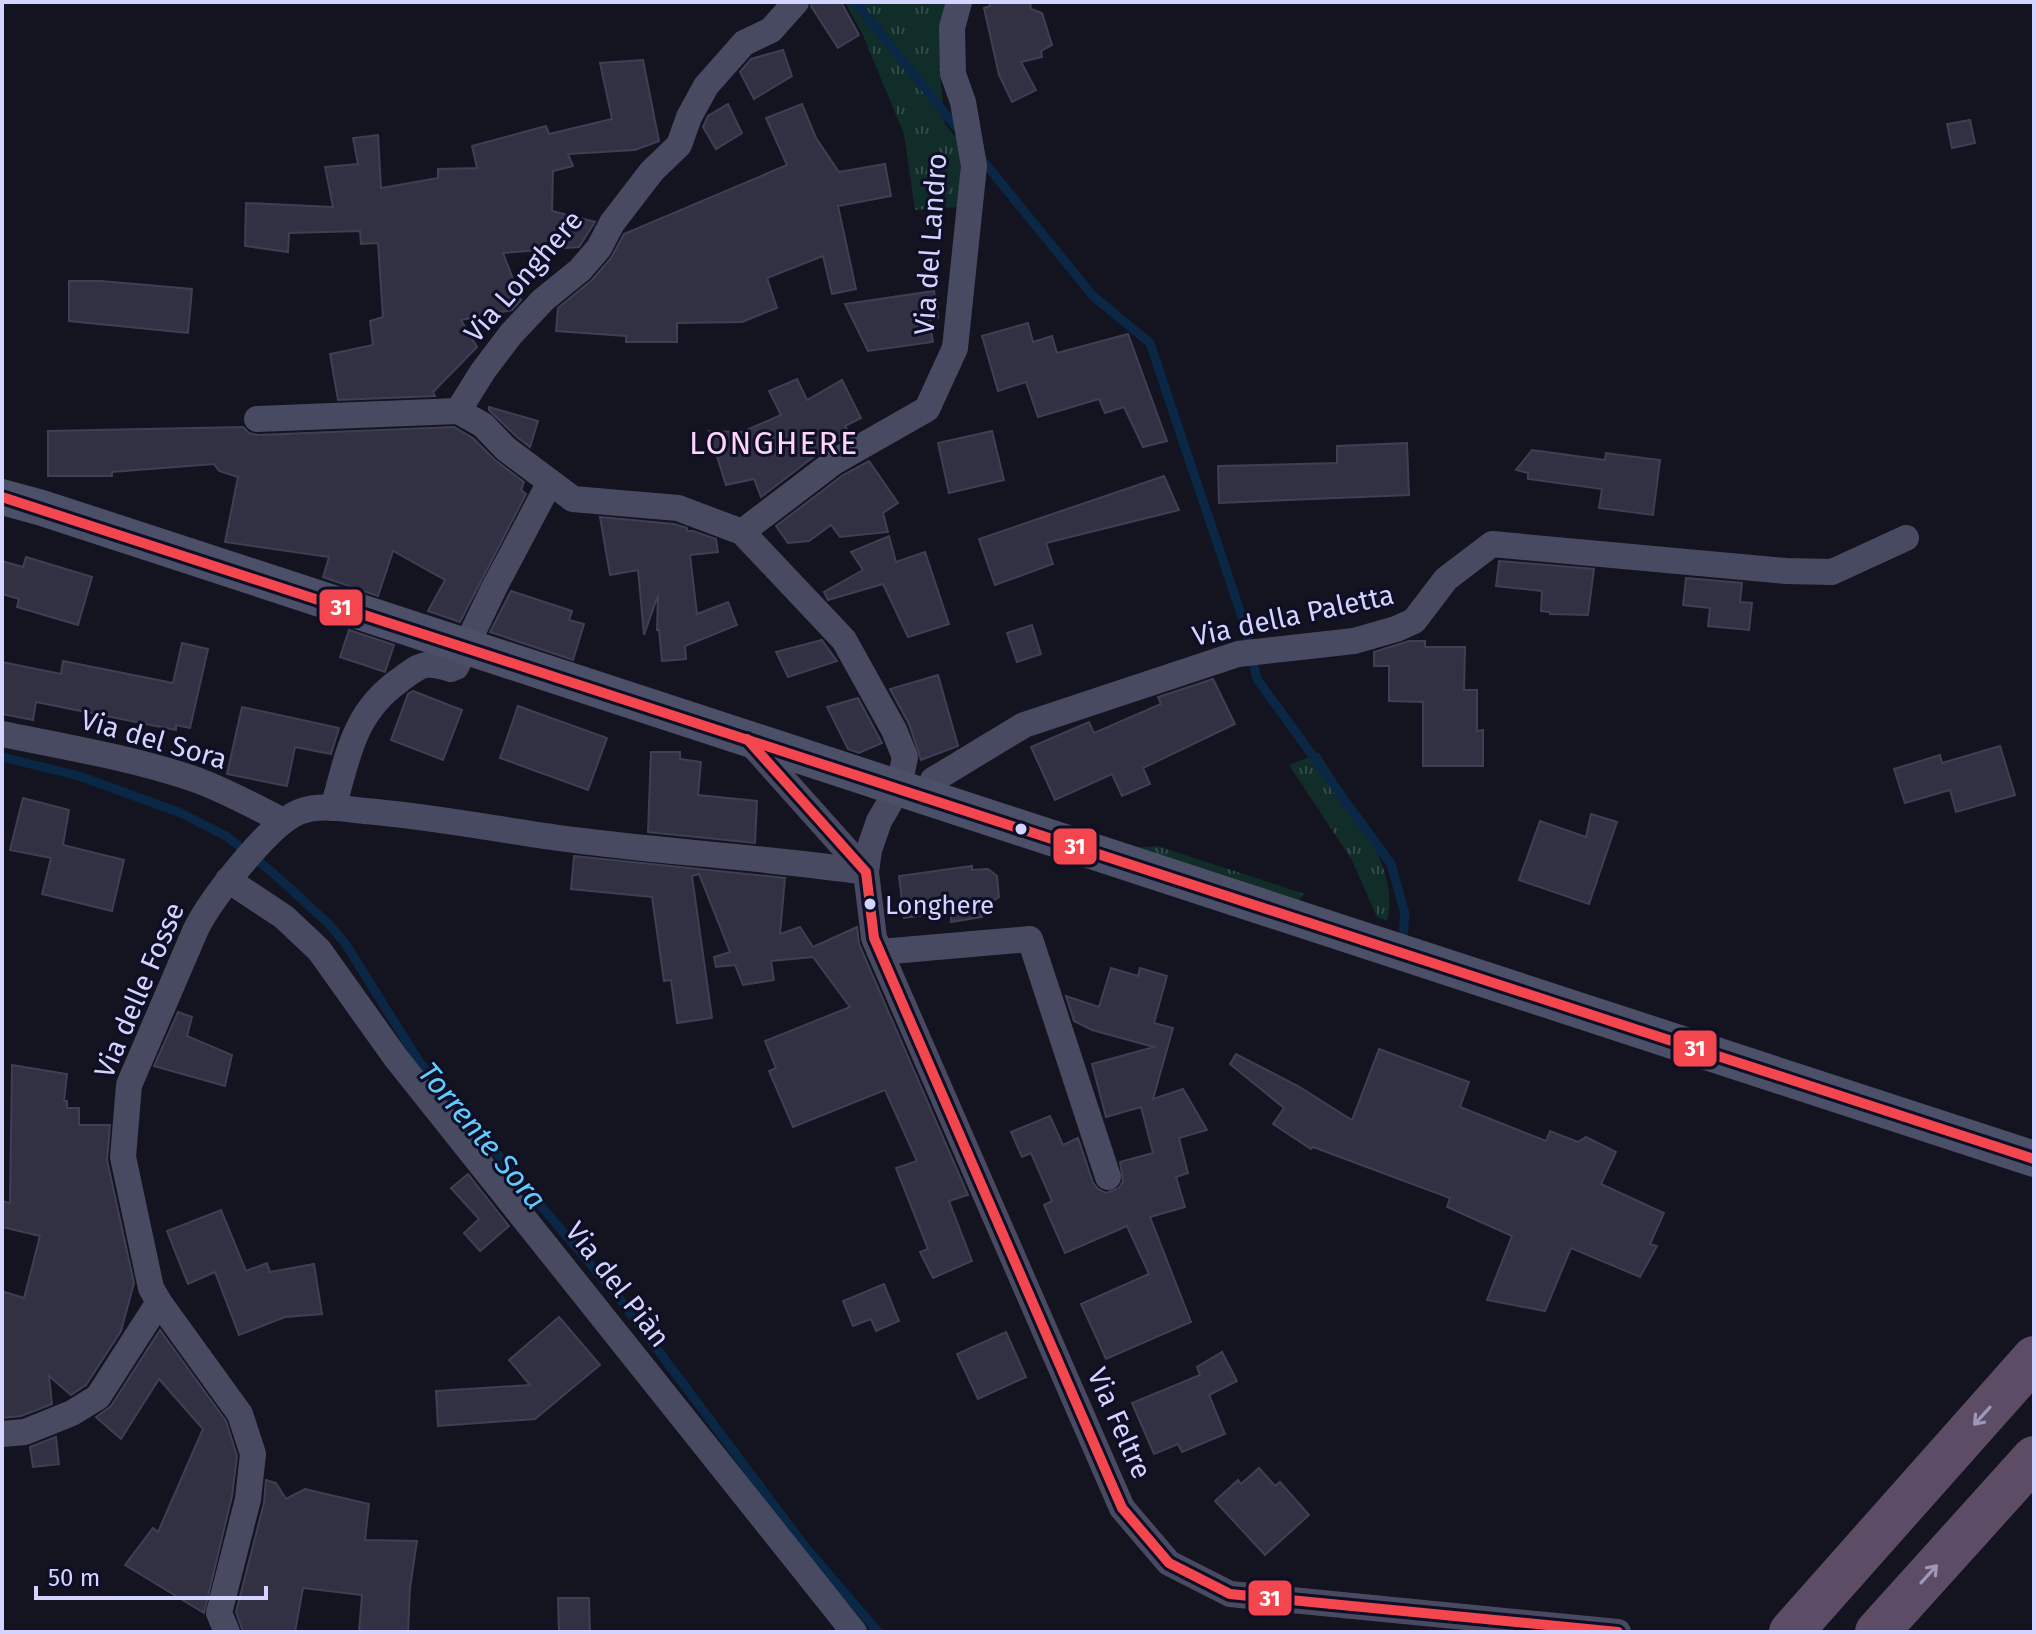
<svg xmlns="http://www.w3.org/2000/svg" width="2036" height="1634" font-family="'Fira Sans',sans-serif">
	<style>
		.grass { fill: url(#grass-tufts) }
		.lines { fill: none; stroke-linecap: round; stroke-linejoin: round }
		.stream { stroke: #0a2846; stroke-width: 9 }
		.building { fill: #323143; stroke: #3e3e55; stroke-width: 2 }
		.street { stroke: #484a61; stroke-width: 26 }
		.secondary { stroke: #4b4f67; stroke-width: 36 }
		.highway { stroke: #5c4c66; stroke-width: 44 }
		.bus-1-casing { stroke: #0e0e26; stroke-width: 16 }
		.bus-1 { stroke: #f4464e; stroke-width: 10 }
		.oneway { stroke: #9d97ba }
		.bus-dot { fill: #d3d4ff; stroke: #0e0e26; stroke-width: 3 }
		.labels { text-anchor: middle; stroke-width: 6; stroke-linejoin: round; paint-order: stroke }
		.bus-label { font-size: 26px; fill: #d3d4ff; stroke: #0e0e26; text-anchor: start }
		.street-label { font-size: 28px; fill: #d3d4ff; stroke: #0e0e26 }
		.water-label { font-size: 30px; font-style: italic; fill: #61cdff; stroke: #0e0e26 }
		.quarter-label { font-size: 32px; letter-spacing: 2px; fill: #ffd5f6; stroke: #0e0e26 }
		.line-badge { stroke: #0e0e26; stroke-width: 3 }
		.badge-label { font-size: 22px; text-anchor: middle; font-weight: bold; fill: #fff }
	</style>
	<defs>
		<pattern id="grass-tufts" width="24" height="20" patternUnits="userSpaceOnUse" patternTransform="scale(2)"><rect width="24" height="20" fill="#112d2a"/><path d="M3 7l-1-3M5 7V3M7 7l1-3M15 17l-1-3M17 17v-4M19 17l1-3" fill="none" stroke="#334b4a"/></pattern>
	</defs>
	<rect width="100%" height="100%" fill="#141420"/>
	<g class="grass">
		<polygon points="845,2 949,2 940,74 945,124 961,144 960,207 915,210 904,134 863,35"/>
		<path d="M1319,753C1345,797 1402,868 1387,921L1377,917L1352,860L1289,765Z"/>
		<polygon points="1157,846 1305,894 1297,902 1128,848"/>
	</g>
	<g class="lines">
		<g class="stream">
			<polyline points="855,2 961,133"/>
			<polyline points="980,157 1093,296 1150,343 1244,623 1257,679 1391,864 1405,914 1403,936"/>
			<polyline points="2,757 79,776 181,813 226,836 272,872 328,923 345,943 420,1063 619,1298 803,1544 878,1632"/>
		</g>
	</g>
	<g class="building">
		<polygon points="812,2 841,2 859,35 838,48 811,6"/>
		<polygon points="989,2 1030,2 1031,9 1042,13 1052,45 1041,51 1042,57 1021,62 1036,90 1012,102 999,75 984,8 990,6"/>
		<polygon points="783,50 792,76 754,99 740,72 751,59"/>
		<polygon points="643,60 659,141 635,150 568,154 573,166 553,171 552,211 595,222 579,247 503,253 521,300 512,310 461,320 477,347 433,392 435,396 338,400 330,354 373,345 370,321 383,317 378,243 361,244 360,231 289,233 288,252 245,246 246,203 333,207 325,167 358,164 353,138 378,135 381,188 438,178 438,169 477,168 472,146 546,126 549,134 612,119 600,63"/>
		<polygon points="728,104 742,133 716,149 703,127 708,116"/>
		<polygon points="802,104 816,138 839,172 885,164 891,196 838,206 856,289 832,294 823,256 767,278 777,308 742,322 677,323 677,342 626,342 626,336 556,331 558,308 592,280 611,258 624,234 787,165 766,118"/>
		<polygon points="1970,120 1975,143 1952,148 1947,124"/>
		<polygon points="69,281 101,281 192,289 188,333 69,321"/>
		<polygon points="934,291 938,318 929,320 933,342 868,351 845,304"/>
		<polygon points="1028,323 1033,342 1052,336 1057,353 1128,334 1167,441 1143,447 1124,407 1105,413 1099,399 1038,417 1026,382 998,391 982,336"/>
		<polygon points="797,379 807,400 842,380 861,418 845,426 850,434 824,449 761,497 754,479 726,485 709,431 742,432 781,415 769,391"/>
		<polygon points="489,407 538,421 530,447 517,437 489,410"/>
		<polygon points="243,427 249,433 258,435 454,427 473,438 495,460 524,482 521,490 526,494 460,622 428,611 445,580 393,551 378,596 323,577 329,557 225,542 238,477 219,471 214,464 112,472 112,476 48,476 48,431"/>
		<polygon points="992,431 1004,480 949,493 938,443"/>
		<polygon points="1407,443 1409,495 1219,503 1218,466 1337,463 1337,446"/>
		<polygon points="1532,450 1605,460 1606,453 1660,460 1653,515 1599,508 1602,489 1528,479 1528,473 1516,470"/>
		<polygon points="869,461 898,503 883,513 888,532 840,537 831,525 809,541 788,543 776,526 843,475"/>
		<polygon points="1164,476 1179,510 1046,543 1053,564 995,585 979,539"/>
		<polygon points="600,517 674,524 687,528 687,531 693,531 716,539 718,552 690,555 697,614 728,602 737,625 685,646 686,659 662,661 659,630 657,630 658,595 644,635 638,570 610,575"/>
		<polygon points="889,536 896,562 925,552 949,624 908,637 883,584 828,600 824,592 863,570 851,552"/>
		<polygon points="26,557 92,577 78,625 17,607 19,599 2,594 2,561 23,567"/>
		<polygon points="1499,561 1594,569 1588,615 1550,614 1550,612 1541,611 1542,591 1496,586"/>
		<polygon points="1686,578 1742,583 1740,602 1752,603 1749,630 1708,626 1710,608 1683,605"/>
		<polygon points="511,591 572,611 569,620 584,624 573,660 490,632"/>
		<polygon points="1032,625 1041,654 1017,662 1007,633"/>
		<polygon points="349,630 394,645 385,672 340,657"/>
		<polygon points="822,640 837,661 788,677 776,652"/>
		<polygon points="1409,641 1425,641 1425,647 1465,647 1464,690 1477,690 1477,731 1483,730 1483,766 1423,766 1423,702 1389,701 1389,666 1374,666 1374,652"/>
		<polygon points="182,643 208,649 190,728 176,725 176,730 36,702 33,720 2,714 2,662 61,674 63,661 173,683"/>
		<polygon points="938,675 958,746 921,760 909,724 890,689"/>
		<polygon points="1213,679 1235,724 1143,768 1150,784 1122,796 1112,774 1055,800 1031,747 1089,722 1094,733 1161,704 1158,697"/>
		<polygon points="413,691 462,710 443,760 391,740 408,694"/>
		<polygon points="858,698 882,743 859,753 848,749 827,707"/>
		<polygon points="518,706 607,738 588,790 500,758"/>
		<polygon points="242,707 339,728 331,754 295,747 287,786 227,774"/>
		<polygon points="2000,746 2015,795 1956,812 1950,790 1905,803 1894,769 1940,755 1942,763"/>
		<polygon points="651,752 680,752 680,759 701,762 698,795 757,801 755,843 648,832"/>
		<polygon points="23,798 69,810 63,845 124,860 112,911 42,894 51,858 10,850"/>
		<polygon points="1591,814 1617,822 1589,904 1519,880 1540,821 1586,837"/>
		<polygon points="574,856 785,878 780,934 800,927 813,947 857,927 859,944 968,1195 949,1201 972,1261 933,1278 920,1252 928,1249 896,1168 917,1161 885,1090 793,1127 769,1071 776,1068 765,1041 850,1007 813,957 771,961 774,980 743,985 735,965 716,967 714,957 730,952 699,874 692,876 712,1018 677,1023 671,980 664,981 652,897 571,889"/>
		<polygon points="972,866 972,870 988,869 997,876 999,897 980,909 982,917 951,922 951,912 904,918 899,876"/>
		<polygon points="1111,968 1138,976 1140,968 1167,976 1154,1023 1173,1028 1153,1099 1183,1089 1207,1130 1179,1138 1188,1173 1176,1177 1185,1207 1150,1217 1191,1322 1106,1359 1081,1304 1149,1274 1127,1226 1065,1253 1044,1205 1052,1201 1031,1153 1022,1157 1011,1132 1050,1116 1063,1145 1078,1138 1093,1183 1098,1189 1106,1193 1119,1188 1123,1181 1120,1162 1153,1153 1141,1107 1106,1117 1092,1064 1154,1047 1092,1030 1074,1021 1066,996 1099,1007"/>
		<polygon points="178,1012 192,1017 187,1036 232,1055 225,1086 154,1066"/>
		<polygon points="1379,1049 1469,1082 1460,1107 1546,1141 1550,1131 1578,1142 1586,1137 1616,1152 1601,1184 1664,1213 1650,1244 1657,1246 1640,1277 1571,1248 1545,1311 1487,1300 1512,1236 1447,1207 1450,1198 1313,1147 1311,1149 1273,1124 1284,1108 1230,1064 1236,1054 1298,1086 1352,1120"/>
		<polygon points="12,1065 67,1074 64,1101 67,1101 67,1108 79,1108 79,1125 110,1125 107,1160 134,1283 121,1331 86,1385 71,1395 49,1376 52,1404 21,1416 2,1418 2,1291 24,1298 40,1236 2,1227 2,1201 10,1203"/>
		<polygon points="468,1174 509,1226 480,1251 464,1233 479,1219 451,1188"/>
		<polygon points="221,1210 246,1271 267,1263 270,1272 314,1264 322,1314 285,1317 239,1335 215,1272 188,1284 167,1231"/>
		<polygon points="884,1284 899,1321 876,1331 871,1319 853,1326 843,1301"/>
		<polygon points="559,1317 600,1365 535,1419 438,1426 436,1391 530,1385 509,1360"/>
		<polygon points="160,1330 226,1421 237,1456 232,1496 204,1613 125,1565 153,1528 158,1532 203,1429 159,1379 121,1439 96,1417 111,1406"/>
		<polygon points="1006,1332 1026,1377 978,1399 957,1354"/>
		<polygon points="1222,1352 1237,1381 1209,1395 1225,1434 1182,1452 1178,1444 1154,1454 1132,1403 1200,1375 1197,1367"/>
		<polygon points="56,1437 59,1464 33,1467 30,1447"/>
		<polygon points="1259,1468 1275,1486 1280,1482 1309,1515 1265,1555 1215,1501 1238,1480 1241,1484"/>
		<polygon points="266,1480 276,1483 286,1499 305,1489 369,1504 365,1540 417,1541 410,1588 408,1632 359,1632 362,1595 303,1588 295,1632 243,1632 236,1612 264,1503"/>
		<polygon points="558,1598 589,1598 590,1632 559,1632"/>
	</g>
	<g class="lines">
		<g class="street">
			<polyline points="796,2 771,30 744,43 706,86 689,117 679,145 652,171 612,223 599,248 580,270 543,300 511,334 483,371 458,411 483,425 506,449 573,499 678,508 742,532 844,640 894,730 905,757 899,787 879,821 869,850 866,872 874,938 1122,1508 1169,1563 1230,1594 1618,1632"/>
			<polyline points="257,419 458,411"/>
			<polyline points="742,532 834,462 927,409 955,348 974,166 963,102 953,74 952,28 959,2"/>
			<path d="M2,734C66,747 132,758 194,779C225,790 254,806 283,821"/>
			<polyline points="748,740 866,872"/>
			<polyline points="927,796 933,780 1024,725 1238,654 1354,641 1396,629 1414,621 1446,579 1492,544 1786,571 1832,572 1906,538"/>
			<path d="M333,808C348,756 353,713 400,680C421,664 425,661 451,669L456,667L494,588L550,482"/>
			<polyline points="228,880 284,917 319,950 396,1058 854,1632"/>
			<polyline points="880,952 1030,939 1108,1177"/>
			<polyline points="2,1434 25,1432 72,1413 98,1397 159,1302"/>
			<path d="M227,1632L219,1613L248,1499L253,1454L240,1414L159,1302L151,1288L123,1157L129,1085L196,929C211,899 269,824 299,812C320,804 344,809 365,811C438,817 509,832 582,841C676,853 771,858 866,872"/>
		</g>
		<polyline class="secondary" points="2,497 42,508 2034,1159"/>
		<g class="highway">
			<polyline points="1791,1632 2034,1358"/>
			<polyline points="1877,1632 2034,1458"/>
		</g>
		<defs>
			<g id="bus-1">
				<polyline points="2,497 2034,1159"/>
				<polyline points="747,739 866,872 874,938 1122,1508 1169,1563 1230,1594 1618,1632"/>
			</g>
		</defs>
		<use href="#bus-1" class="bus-1-casing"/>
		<use href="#bus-1" class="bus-1"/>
	</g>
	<defs><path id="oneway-shaft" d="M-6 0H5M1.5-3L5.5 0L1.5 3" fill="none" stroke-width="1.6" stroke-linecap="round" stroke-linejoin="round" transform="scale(2)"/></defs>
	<g class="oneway">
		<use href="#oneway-shaft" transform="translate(1982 1416) rotate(132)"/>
		<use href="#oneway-shaft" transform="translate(1929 1574) rotate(-48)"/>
	</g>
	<g class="bus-dot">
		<circle cx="1021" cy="829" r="7"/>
		<circle cx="870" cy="904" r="7"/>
	</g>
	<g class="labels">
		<g class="bus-label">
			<text x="885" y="914">Longhere</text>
		</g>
		<g class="street-label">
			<text transform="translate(930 244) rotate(-86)" y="10">Via del Landro</text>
			<text transform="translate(523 276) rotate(-49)" y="10">Via Longhere</text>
			<text transform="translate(1293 615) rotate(-12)" y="10">Via della Paletta</text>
			<text transform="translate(154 739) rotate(16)" y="10">Via del Sora</text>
			<text transform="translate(139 990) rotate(-67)" y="10">Via delle Fosse</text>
			<text transform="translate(618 1284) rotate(52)" y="10">Via del Piàn</text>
			<text transform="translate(1120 1423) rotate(66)" y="10">Via Feltre</text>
		</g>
		<g class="water-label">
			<text transform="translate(482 1136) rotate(50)" y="10">Torrente Sora</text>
		</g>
		<g class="quarter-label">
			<text x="774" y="454">LONGHERE</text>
		</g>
	</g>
	<g class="line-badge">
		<rect x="318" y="588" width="46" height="39" rx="8" fill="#f4464e"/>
		<rect x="1052" y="827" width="46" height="39" rx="8" fill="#f4464e"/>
		<rect x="1672" y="1029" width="46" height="39" rx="8" fill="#f4464e"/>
		<rect x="1247" y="1579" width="46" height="38" rx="8" fill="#f4464e"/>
	</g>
	<g class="badge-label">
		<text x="341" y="615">31</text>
		<text x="1075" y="854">31</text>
		<text x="1695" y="1056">31</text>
		<text x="1270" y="1606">31</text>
	</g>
	<rect width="2036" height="1634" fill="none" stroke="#d3d4ff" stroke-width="8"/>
	<path d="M36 1586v12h230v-12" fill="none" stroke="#d3d4ff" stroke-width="4"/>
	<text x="48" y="1586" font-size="24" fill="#d3d4ff" stroke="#0e0e26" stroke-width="6" paint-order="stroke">50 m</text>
</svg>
